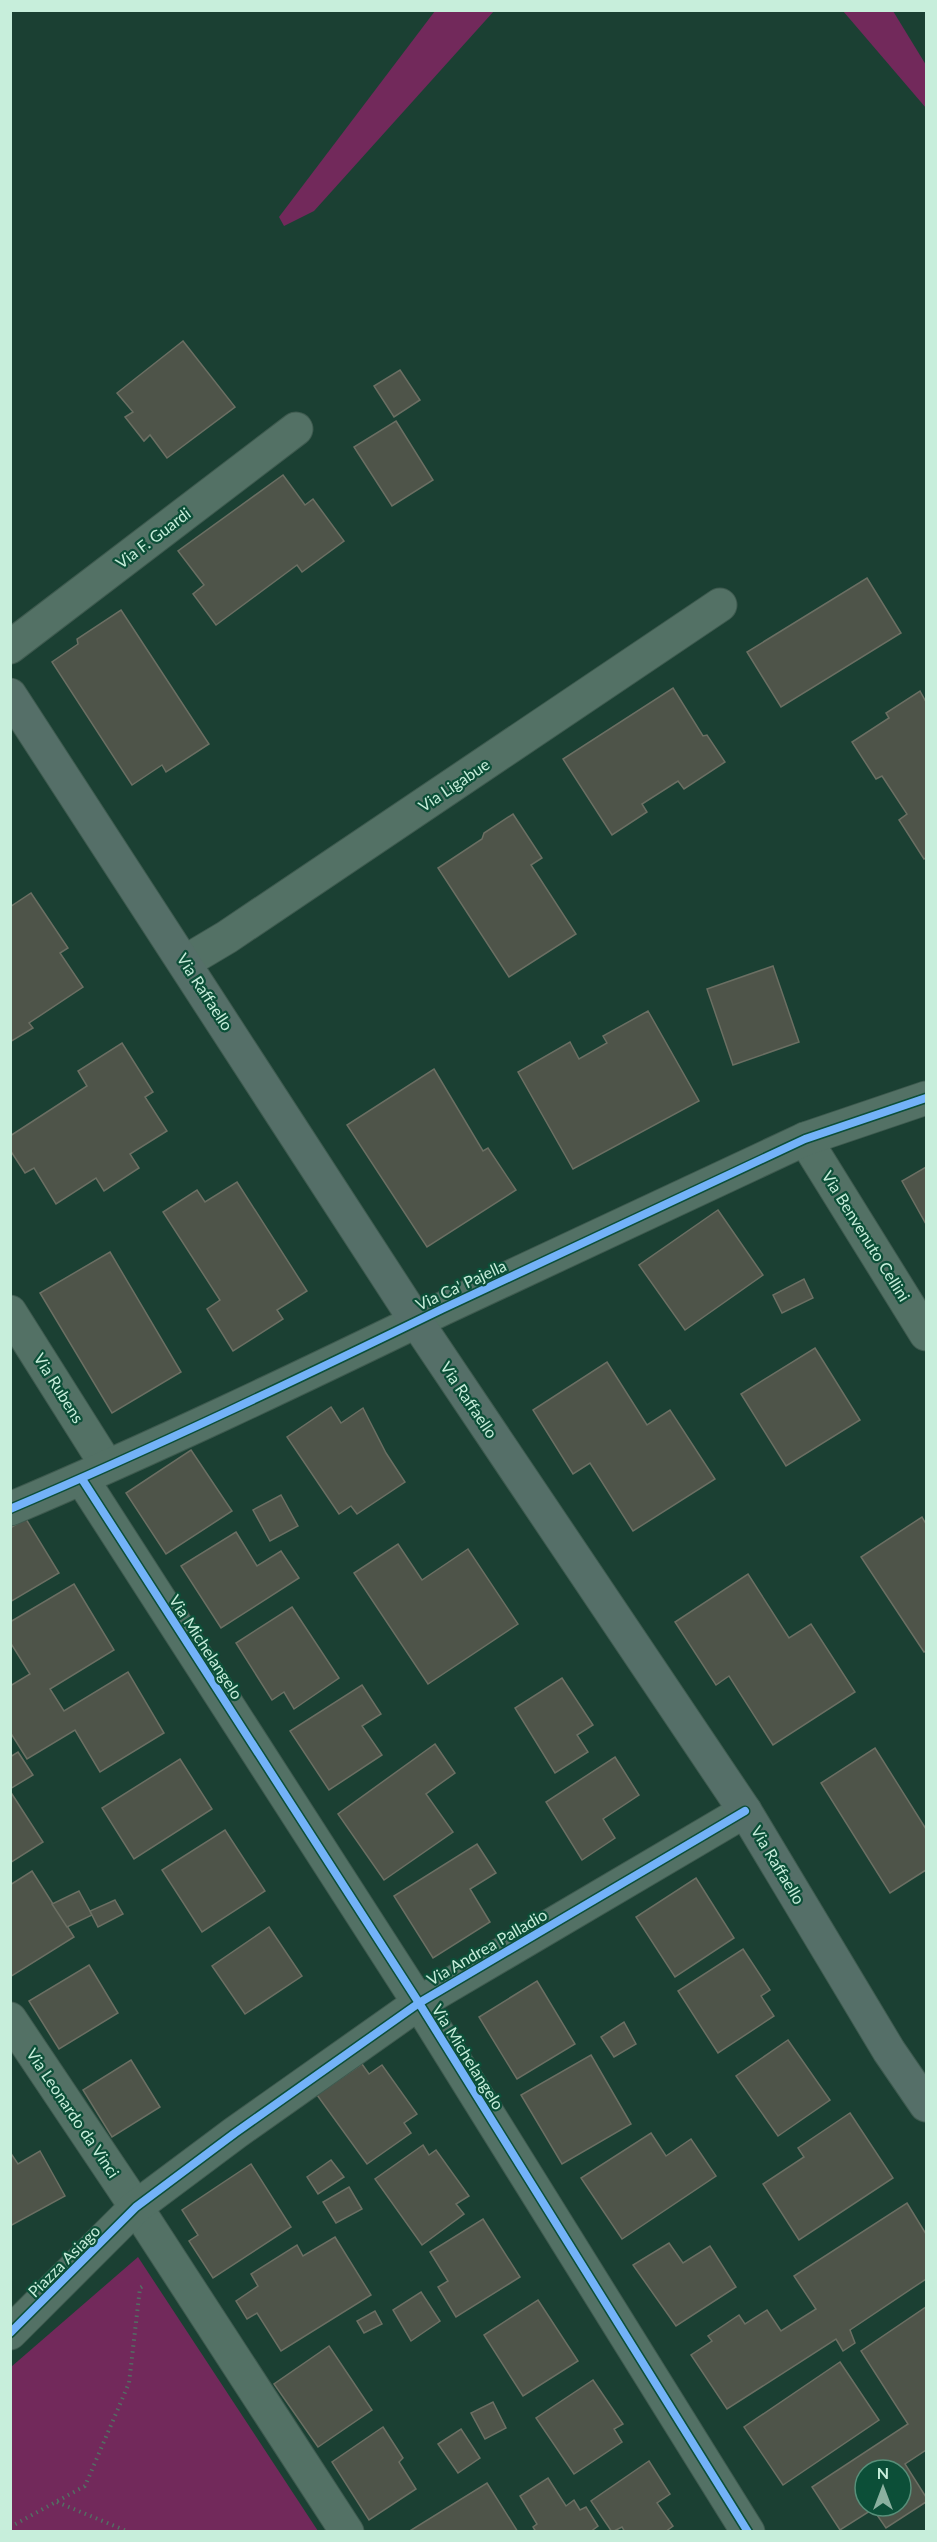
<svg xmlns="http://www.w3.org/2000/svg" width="937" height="2542" font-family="Lato,sans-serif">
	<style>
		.green { fill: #72295b }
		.building { fill: #4e5449; stroke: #6b6f63; stroke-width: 1.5; fill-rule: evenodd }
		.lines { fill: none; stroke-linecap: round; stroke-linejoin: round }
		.street-casing { stroke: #3e5a4f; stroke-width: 35 }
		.secondary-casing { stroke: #3e5a4f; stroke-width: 35 }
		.path { stroke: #536d63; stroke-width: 4; stroke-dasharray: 1.5 4.5; stroke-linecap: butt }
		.street { stroke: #537165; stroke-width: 33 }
		.secondary { stroke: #556f68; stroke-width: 33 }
		.cycleway-casing { stroke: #0c4f38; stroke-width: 11 }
		.cycleway { stroke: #73b2f8; stroke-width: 8 }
		.labels { text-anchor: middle; stroke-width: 4.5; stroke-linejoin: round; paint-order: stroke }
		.street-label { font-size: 16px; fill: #c7eedb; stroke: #0c4f38 }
	</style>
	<rect width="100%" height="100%" fill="#1b4033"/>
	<g class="green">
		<polygon points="435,11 494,11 314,211 284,226 279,217"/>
		<polygon points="843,11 893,11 926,65 926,108"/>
		<polygon points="138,2257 318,2531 11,2531 11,2367"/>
	</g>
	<g class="building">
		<polygon points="183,341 235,407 167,458 150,435 144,441 125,417 133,412 117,393"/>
		<polygon points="400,370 420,400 394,417 374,386"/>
		<polygon points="396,421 433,480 392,506 354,447"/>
		<polygon points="283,475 305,505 313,499 344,541 302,572 297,565 216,625 193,594 204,585 178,551"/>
		<polygon points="867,578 901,633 781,707 747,652"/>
		<polygon points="121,610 209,744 166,772 162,765 132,785 52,662 78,644 77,639"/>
		<polygon points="673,688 703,736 707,735 725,762 684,789 678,781 642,804 647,812 612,835 563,759"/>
		<polygon points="920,691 926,702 926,858 924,859 899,820 907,814 882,776 876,779 852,742 889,718 886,713"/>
		<polygon points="513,814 542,858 531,865 576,934 509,977 438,868 482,839 484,833"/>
		<polygon points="31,893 68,948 60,953 83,987 29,1023 33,1028 10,1042 10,907"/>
		<polygon points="773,966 799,1042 733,1065 707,989"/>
		<polygon points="648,1011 699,1101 573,1169 518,1072 570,1042 579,1059 607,1043 603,1036"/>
		<polygon points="122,1043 153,1092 145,1097 167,1131 130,1154 139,1168 104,1191 96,1178 56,1204 34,1168 25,1173 10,1150 10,1136 87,1086 78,1071"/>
		<polygon points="434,1069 483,1151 488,1148 516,1190 427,1247 347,1125"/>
		<polygon points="926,1167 926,1224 902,1181"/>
		<polygon points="237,1182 307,1291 277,1310 283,1319 233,1351 207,1309 220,1300 163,1212 197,1190 205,1202"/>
		<polygon points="718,1210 763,1275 685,1330 639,1265"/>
		<polygon points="110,1252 181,1372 112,1413 40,1293"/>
		<polygon points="804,1279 813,1298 782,1313 773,1295"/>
		<polygon points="815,1348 860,1420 786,1466 741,1394"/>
		<polygon points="607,1362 647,1425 670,1410 715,1479 633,1531 590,1463 573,1474 533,1410"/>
		<polygon points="331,1407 341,1423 363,1408 386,1453 405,1482 357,1514 351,1506 339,1514 287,1437"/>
		<polygon points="191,1450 232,1511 166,1554 126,1493"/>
		<polygon points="281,1495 298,1526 270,1541 253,1510"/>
		<polygon points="922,1517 926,1524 926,1651 924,1652 861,1557"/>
		<polygon points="26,1519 59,1573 10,1602 10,1528"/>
		<polygon points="236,1532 257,1566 281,1551 299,1578 221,1628 181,1566"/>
		<polygon points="398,1544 422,1580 468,1549 518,1624 428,1684 354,1573"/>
		<polygon points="748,1574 789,1638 811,1624 855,1692 773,1745 729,1676 716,1685 675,1622"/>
		<polygon points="74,1584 114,1650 50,1689 64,1711 128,1672 164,1733 100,1772 75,1730 27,1759 10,1732 10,1686 30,1674 10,1642 10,1622"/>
		<polygon points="292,1607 339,1678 294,1709 284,1692 272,1700 236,1643"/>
		<polygon points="562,1678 593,1725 577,1735 588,1752 555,1773 515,1708"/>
		<polygon points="362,1685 381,1714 362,1726 382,1755 329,1790 290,1731"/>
		<polygon points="435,1744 455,1773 426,1794 453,1832 384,1880 338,1814"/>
		<polygon points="875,1748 926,1829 926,1870 890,1893 821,1783"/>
		<polygon points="18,1752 33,1775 10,1789 10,1757"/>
		<polygon points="615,1757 639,1795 603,1819 615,1838 582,1860 546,1802"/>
		<polygon points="180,1759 212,1809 134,1859 102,1808"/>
		<polygon points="10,1791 43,1842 10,1863"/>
		<polygon points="225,1830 265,1891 202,1932 162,1870"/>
		<polygon points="477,1844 496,1873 470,1889 490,1922 433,1958 394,1896"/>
		<polygon points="32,1871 74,1937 10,1977 10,1885"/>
		<polygon points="696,1878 734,1938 675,1977 636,1917"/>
		<polygon points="79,1891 92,1915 67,1927 52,1904"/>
		<polygon points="115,1900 123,1914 98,1927 90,1911"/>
		<polygon points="269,1927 302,1976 245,2014 212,1966"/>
		<polygon points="743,1949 770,1990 761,1996 774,2016 718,2053 678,1991"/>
		<polygon points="89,1965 118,2013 59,2049 29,2001"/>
		<polygon points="537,1981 575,2044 517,2079 479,2017"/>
		<polygon points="624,2022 636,2044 614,2057 601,2037"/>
		<polygon points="788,2040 830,2100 778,2136 736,2076"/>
		<polygon points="591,2055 631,2124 562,2164 521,2095"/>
		<polygon points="131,2060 160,2107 112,2137 83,2090"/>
		<polygon points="362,2064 369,2074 382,2065 417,2114 404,2123 411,2133 367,2164 317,2095"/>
		<polygon points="850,2113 893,2178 799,2240 763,2184 804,2157 798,2148"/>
		<polygon points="651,2133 666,2156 691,2139 716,2176 622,2239 581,2178"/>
		<polygon points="423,2145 429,2155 436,2150 469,2196 456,2204 464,2214 422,2245 375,2179"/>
		<polygon points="40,2151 65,2196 10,2226 10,2152 18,2164"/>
		<polygon points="331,2160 344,2177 318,2194 307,2177"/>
		<polygon points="251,2164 291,2227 213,2278 189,2241 198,2235 182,2210"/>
		<polygon points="349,2187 362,2209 336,2223 323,2202"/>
		<polygon points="907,2203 926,2234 926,2279 850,2330 855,2343 843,2351 836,2339 727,2409 691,2355 712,2341 708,2336 739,2315 745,2324 767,2310 781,2331 816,2309 794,2276"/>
		<polygon points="483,2219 520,2277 456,2317 438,2287 448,2281 430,2252"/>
		<polygon points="335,2237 371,2295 281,2351 257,2313 247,2319 236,2301 258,2286 251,2274 297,2245 303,2256"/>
		<polygon points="669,2243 683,2263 710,2246 736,2287 676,2326 633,2265"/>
		<polygon points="421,2292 440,2321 411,2341 393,2310"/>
		<polygon points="538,2300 578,2361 523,2396 484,2335"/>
		<path d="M926,2307V2450L905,2464L926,2497V2502L886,2528L873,2509L840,2530L812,2487L908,2424L861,2351ZM865,2470H901V2506H865Z"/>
		<polygon points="375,2311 382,2324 364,2333 357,2321"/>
		<polygon points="329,2346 372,2410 318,2447 274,2384"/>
		<polygon points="840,2362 879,2420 783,2485 744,2427"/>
		<polygon points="593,2380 623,2424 614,2429 622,2442 574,2474 536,2418"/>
		<polygon points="493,2402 506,2428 485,2439 471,2413"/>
		<polygon points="383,2427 403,2458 399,2462 416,2489 369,2520 332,2462"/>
		<polygon points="461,2429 480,2458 458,2473 438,2444"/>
		<polygon points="649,2461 670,2494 657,2503 673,2526 665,2532 625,2532 622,2527 612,2532 591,2501"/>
		<polygon points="548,2478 566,2506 574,2500 580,2510 586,2507 598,2526 590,2532 536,2532 533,2527 537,2524 520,2496"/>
		<polygon points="487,2483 518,2532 408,2532"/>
	</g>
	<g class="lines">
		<defs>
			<g id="street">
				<polyline points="10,647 296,429"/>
				<polyline points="185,962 227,937 720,605"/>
				<polyline points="805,1139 926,1334"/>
				<polyline points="10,1312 107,1466"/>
				<polyline points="82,1479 419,2003 748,2532"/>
				<path d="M10,1509C156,1447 300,1378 442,1309L805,1139L926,1098"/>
				<polyline points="10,2019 136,2207 347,2532"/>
				<polyline points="10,2333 136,2207 235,2133 419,2003 745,1811"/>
			</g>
			<polyline id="secondary" points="10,695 416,1321 745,1811 889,2051 926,2105"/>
		</defs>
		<use href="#street" class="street-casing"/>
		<use href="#secondary" class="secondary-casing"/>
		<g class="path">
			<polyline points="57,2502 129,2532"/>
			<polyline points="10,2527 85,2486 129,2383 140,2288 143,2286"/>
		</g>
		<use href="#street" class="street"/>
		<use href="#secondary" class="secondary"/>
		<defs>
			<g id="cycleway">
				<polyline points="82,1479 419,2003 748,2532"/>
				<path d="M10,1509C156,1447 300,1378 442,1309L805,1139L926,1098"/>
				<polyline points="10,2333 136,2207 235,2133 419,2003 745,1811"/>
			</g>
		</defs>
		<use href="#cycleway" class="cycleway-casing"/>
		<use href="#cycleway" class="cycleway"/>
	</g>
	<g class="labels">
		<g class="street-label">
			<text transform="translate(153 538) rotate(-37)" y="6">Via F. Guardi</text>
			<text transform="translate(454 785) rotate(-34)" y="6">Via Ligabue</text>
			<text transform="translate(205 992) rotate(57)" y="6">Via Raffaello</text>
			<text transform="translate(866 1236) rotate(58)" y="6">Via Benvenuto Cellini</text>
			<text transform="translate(461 1285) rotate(-25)" y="6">Via Ca' Pajella</text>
			<text transform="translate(59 1388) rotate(58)" y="6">Via Rubens</text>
			<text transform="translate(469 1400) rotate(56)" y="6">Via Raffaello</text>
			<text transform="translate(206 1647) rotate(57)" y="6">Via Michelangelo</text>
			<text transform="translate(778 1865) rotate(59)" y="6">Via Raffaello</text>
			<text transform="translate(487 1947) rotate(-30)" y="6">Via Andrea Palladio</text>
			<text transform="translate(468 2057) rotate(58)" y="6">Via Michelangelo</text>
			<text transform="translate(73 2113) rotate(56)" y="6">Via Leonardo da Vinci</text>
			<text transform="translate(64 2261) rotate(-45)" y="6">Piazza Asiago</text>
		</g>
	</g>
	<rect width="937" height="2542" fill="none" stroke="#c7eedb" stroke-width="24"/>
	<g transform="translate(883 2488)"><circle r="28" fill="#0c4f38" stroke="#578f79" stroke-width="1.5"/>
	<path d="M0-4.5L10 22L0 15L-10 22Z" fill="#8bb1a0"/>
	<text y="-9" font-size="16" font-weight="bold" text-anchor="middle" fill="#c7eedb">N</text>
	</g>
</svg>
